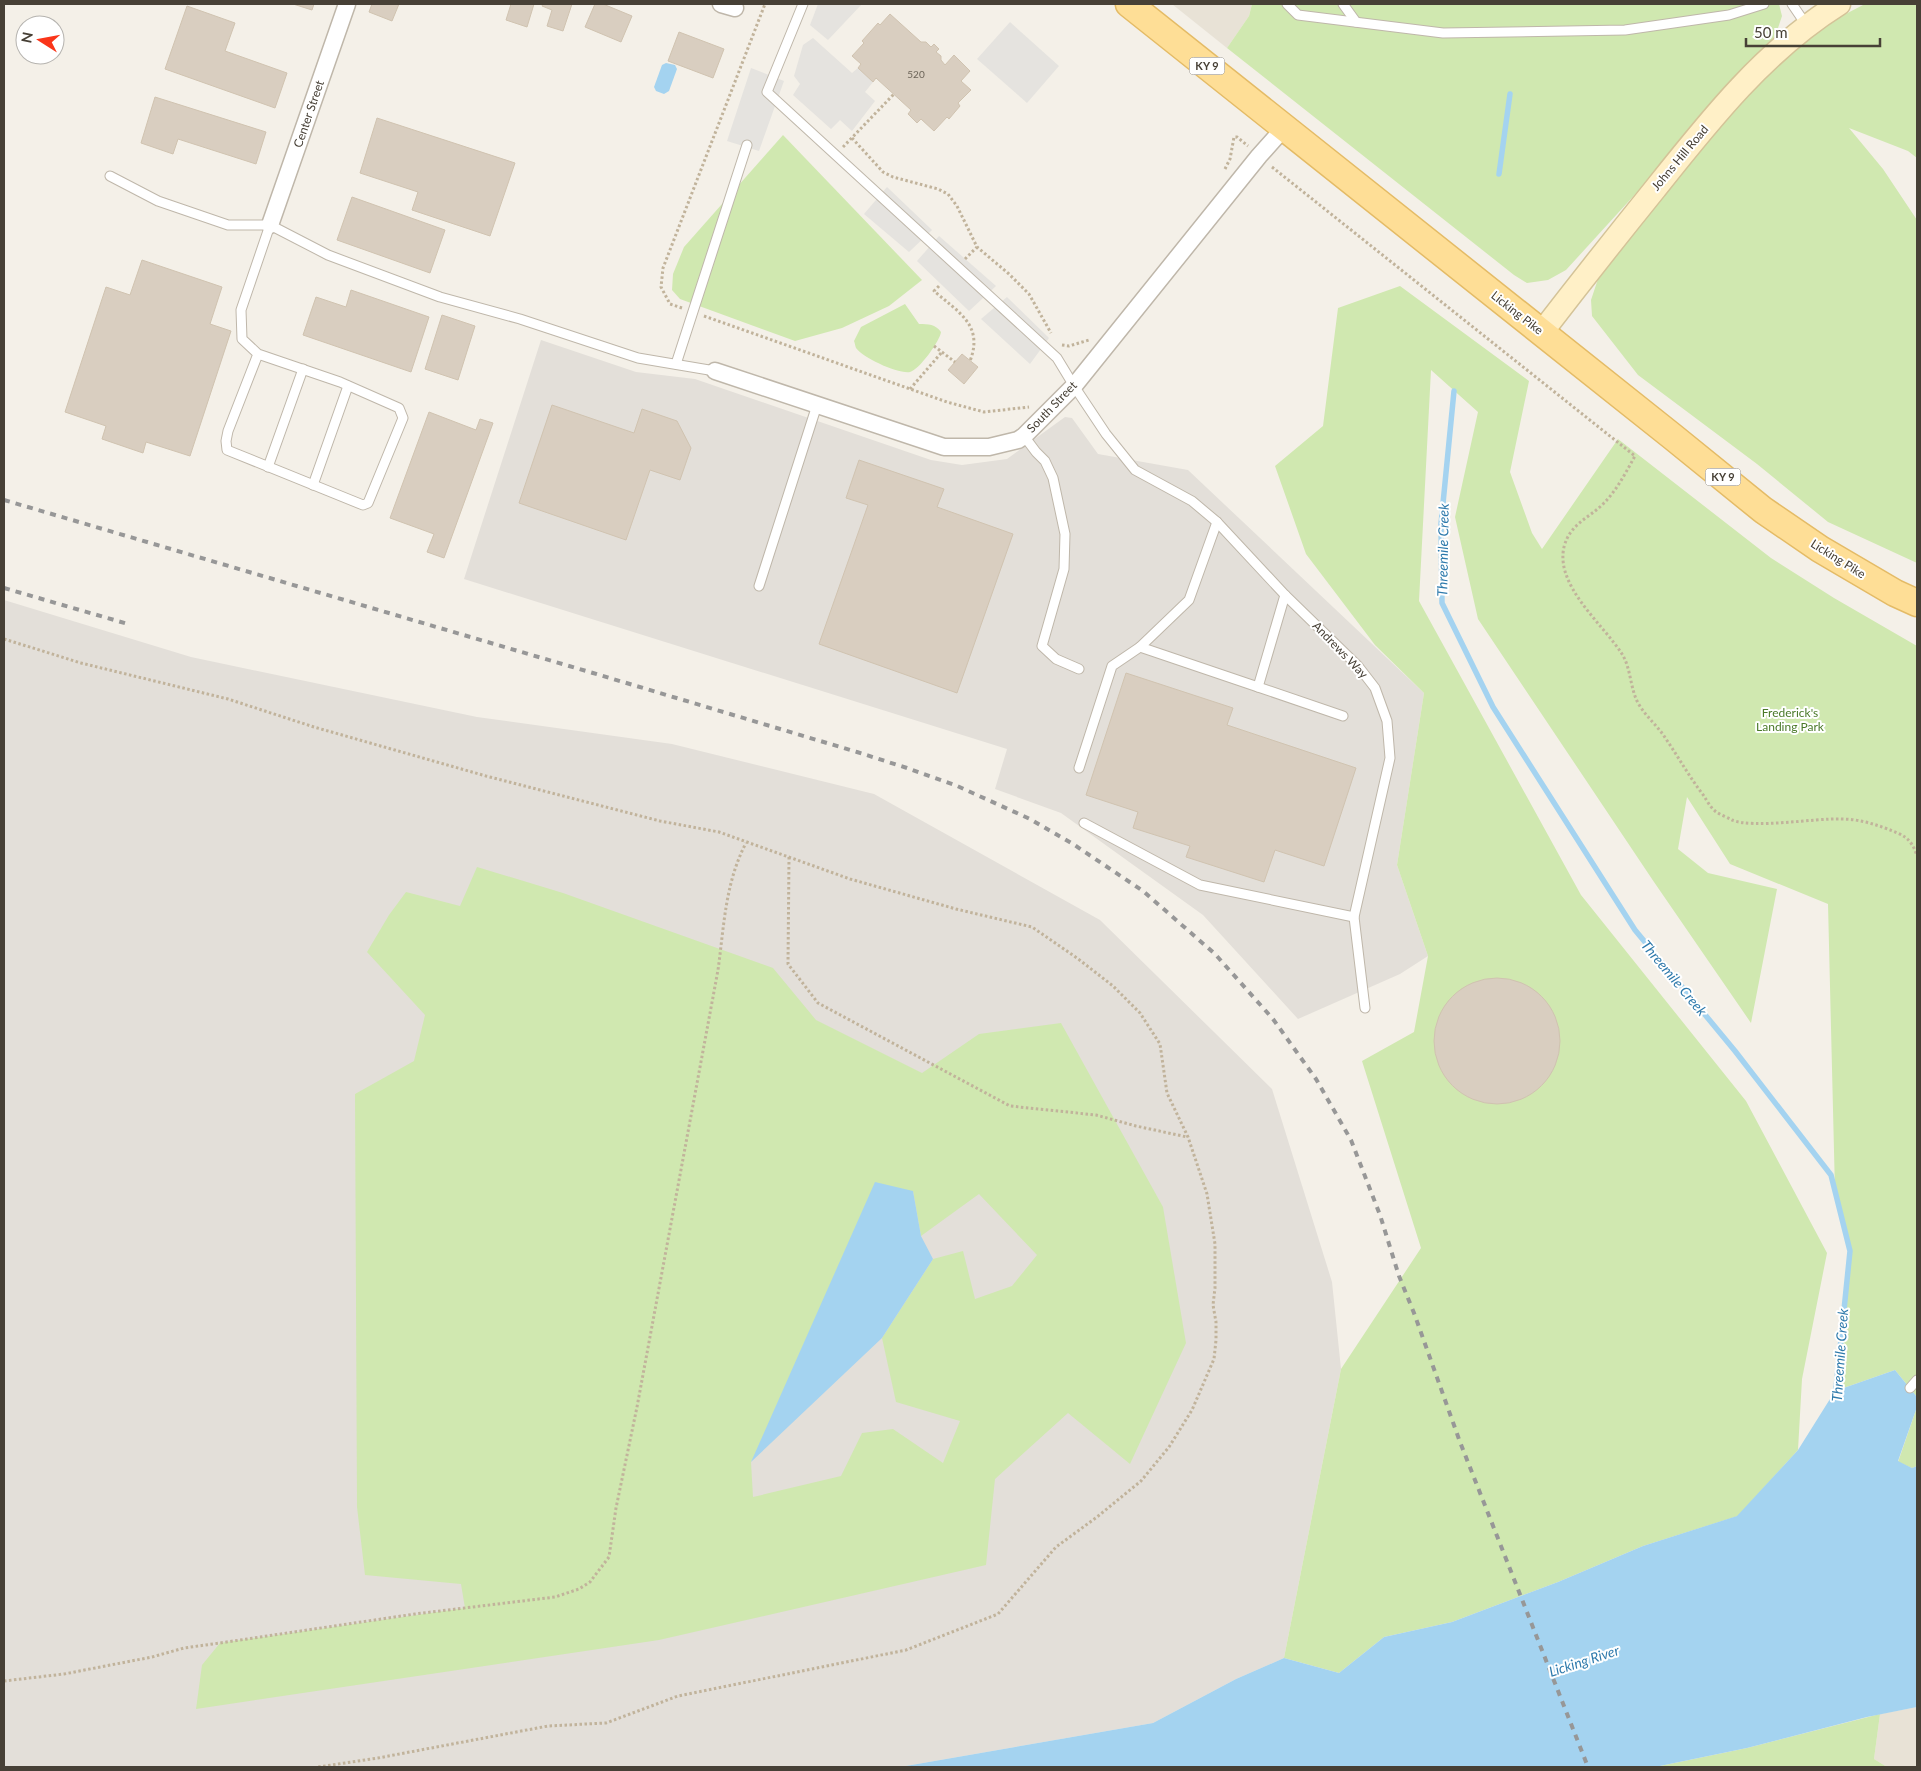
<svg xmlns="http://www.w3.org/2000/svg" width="1921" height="1771" font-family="Lato,sans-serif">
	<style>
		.residential { fill: #e8e2d6 }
		.industrial { fill: #e3dfd9 }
		.green { fill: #d0e8b0; fill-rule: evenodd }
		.parking { fill: #e5e3df }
		.water { fill: #a4d3f0 }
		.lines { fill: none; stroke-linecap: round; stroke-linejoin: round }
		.stream { stroke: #a4d3f0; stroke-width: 5.5 }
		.building { fill: #d9cec0; stroke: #d0c3b0 }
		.lane-casing { stroke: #bfb7aa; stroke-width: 11 }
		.street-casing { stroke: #bfb7aa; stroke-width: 19 }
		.secondary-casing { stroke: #d4c398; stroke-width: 25 }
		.primary-casing { stroke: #e4bb66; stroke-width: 29 }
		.path { stroke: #c1b39b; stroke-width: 3; stroke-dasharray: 2.5 2.5; stroke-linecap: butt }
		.lane { stroke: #fff; stroke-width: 9 }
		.street { stroke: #fff; stroke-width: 16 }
		.secondary { stroke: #fff0c7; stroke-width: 22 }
		.primary { stroke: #fede96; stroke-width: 26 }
		.rail { stroke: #979797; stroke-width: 4; stroke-dasharray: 6 6; stroke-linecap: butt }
		.labels { text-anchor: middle; stroke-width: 4; stroke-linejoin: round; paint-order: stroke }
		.number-label { font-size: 10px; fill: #6c6458 }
		.shield { fill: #fff; stroke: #7e7972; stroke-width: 1 }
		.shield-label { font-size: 11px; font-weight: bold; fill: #474036 }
		.street-label { font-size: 12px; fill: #474036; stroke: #fff }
		.park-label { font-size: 12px; fill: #4a7929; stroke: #fff }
		.water-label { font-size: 14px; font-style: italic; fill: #2e7aac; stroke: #fff }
	</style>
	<rect width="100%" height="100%" fill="#f4f0e8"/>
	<g class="residential">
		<polygon points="1172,4 1252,4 1249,16 1227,48"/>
		<polygon points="1917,1707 1917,1767 1887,1767 1874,1759 1880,1714"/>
	</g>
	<g class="industrial">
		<polygon points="541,340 636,372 695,379 931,460 962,465 1007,459 1065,417 1072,418 1098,454 1188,470 1424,693 1397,865 1428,956 1400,974 1298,1019 1203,915 1061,813 995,789 1007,749 464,579"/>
		<polygon points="4,600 191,657 477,717 672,744 874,794 1100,920 1272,1089 1332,1282 1341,1369 1284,1658 1236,1679 1153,1723 900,1767 4,1767"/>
	</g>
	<g class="green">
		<polygon points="1252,4 1779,4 1782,16 1775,37 1734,77 1670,156 1566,270 1548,280 1527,283 1514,275 1227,48 1249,16"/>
		<polygon points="1865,4 1917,4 1917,158 1908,151 1849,128 1883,169 1917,220 1917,563 1828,522 1757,464 1638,375 1592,316 1591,300 1598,279 1733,109 1787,57 1834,20"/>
		<polygon points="783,135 922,280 889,306 842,328 795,341 680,299 672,290 673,274 684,247"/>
		<polygon points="1400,286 1529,381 1510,472 1532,533 1542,549 1618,439 1771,558 1834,598 1917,646 1917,1397 1895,1370 1835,1391 1850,1251 1835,1192 1828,904 1730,864 1687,797 1678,849 1708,873 1777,889 1751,1023 1654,882 1478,619 1455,517 1478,412 1431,370 1419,601 1581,895 1746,1101 1827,1253 1802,1379 1798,1450 1738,1516 1643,1546 1558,1582 1452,1622 1384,1637 1339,1673 1284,1658 1341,1369 1421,1248 1362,1061 1414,1032 1428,956 1397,865 1424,693 1375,645 1306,554 1275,466 1323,426 1338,308"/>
		<path d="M905,304L919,324C929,324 935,324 941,332C940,341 919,370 910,372C898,374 863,358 856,348C855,346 855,343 854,341L861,327Z"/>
		<path d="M477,867L563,893L773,968L816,1020L922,1073L979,1034L1061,1023L1163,1207L1186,1343L1130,1464L1068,1413L995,1479L986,1565L659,1640L196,1709L202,1665L220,1643L465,1608L461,1584L365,1575L357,1507L355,1094L414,1061L425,1015L367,952L389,915L406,892L460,906ZM913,1191L921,1236L979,1194L1037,1255L1012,1286L975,1299L963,1251L933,1259L882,1338L896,1402L960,1421L943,1463L893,1429L862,1433L841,1476L753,1497L751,1462Z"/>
		<polygon points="1917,1407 1917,1466 1912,1468 1898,1462"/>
		<polygon points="1880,1714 1874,1759 1887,1767 1655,1767 1747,1748"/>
	</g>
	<g class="parking">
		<polygon points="818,4 862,4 828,40 810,25"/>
		<polygon points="1010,22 1059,66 1027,103 977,59"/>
		<polygon points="813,38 852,73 858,68 873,82 865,92 875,101 852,131 840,120 831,129 793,95 800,84 794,76 803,45"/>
		<polygon points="751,68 784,81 759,151 727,141"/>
		<polygon points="887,187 932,230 909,252 864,214"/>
		<polygon points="939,236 996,286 969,311 917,261"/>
		<polygon points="1007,297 1049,338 1030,364 981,319"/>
	</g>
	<g class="water">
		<polygon points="666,63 675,65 677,69 669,91 664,94 656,91 654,87 662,65"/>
		<polygon points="875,1182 913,1191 921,1236 933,1259 882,1338 751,1462"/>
		<polygon points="1895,1370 1917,1397 1917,1407 1898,1461 1912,1468 1917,1466 1917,1707 1867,1717 1747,1748 1655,1767 900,1767 1153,1723 1236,1679 1284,1658 1339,1673 1384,1637 1452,1622 1558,1582 1643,1546 1737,1516 1798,1450 1835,1391"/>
	</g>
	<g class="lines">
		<g class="stream">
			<polyline points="1499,174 1510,94"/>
			<polyline points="1454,391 1441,524 1442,603 1493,707 1635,930 1735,1051 1831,1175 1850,1251 1835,1398"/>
		</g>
	</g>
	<g class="building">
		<polygon points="293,4 314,4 312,10"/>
		<polygon points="372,4 399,4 392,21 369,12"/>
		<polygon points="511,4 534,4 527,27 506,20"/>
		<polygon points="543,4 572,4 563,31 547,26 552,10 542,6"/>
		<polygon points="595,4 603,4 632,16 621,42 585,27"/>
		<polygon points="187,6 235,23 225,51 287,73 275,108 165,69"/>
		<polygon points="890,14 921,42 926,42 931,47 934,44 939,49 936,52 941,56 941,60 945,65 954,55 970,71 961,81 971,90 958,103 960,106 949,119 947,117 934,131 921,119 917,123 908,114 911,110 876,78 873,82 858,68 861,64 852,56 864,43 862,41 878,23 880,25"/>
		<polygon points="679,32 724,49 713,78 668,61"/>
		<polygon points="155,97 266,132 256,164 178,139 173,154 141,143"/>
		<polygon points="377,118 515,163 490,236 412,210 418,192 360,173"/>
		<polygon points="352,197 445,230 430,273 337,240"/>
		<polygon points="142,260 222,287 210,324 231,331 190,456 146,442 143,453 102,439 106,426 65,412 106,287 130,295"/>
		<polygon points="351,290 429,317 411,372 303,335 316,297 346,307"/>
		<polygon points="442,315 475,326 458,380 425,369"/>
		<polygon points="962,354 978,367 964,384 948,370"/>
		<polygon points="552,405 634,433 642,409 677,421 691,448 680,480 650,470 626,540 519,503"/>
		<polygon points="429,412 476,430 480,419 493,423 444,558 427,552 434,534 390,518"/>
		<polygon points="859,460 944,489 937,507 1013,534 957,693 819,644 868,505 846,498"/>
		<polygon points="1126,673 1233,708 1227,725 1356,768 1324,866 1275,850 1264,882 1186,857 1190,846 1133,828 1138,812 1086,795"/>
		<circle cx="1497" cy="1041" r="63"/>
	</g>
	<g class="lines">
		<defs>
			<g id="lane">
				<polyline points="803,4 767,92 1057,358 1074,386 1106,434 1135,470 1192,501 1217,522 1285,595 1358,666 1375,688 1387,721 1390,758 1354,917 1365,1008"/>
				<polyline points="1287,4 1298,15 1443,33 1625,30 1729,15 1764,4"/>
				<polyline points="1343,4 1356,22"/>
				<polyline points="1792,4 1807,26"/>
				<polyline points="110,176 158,201 228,225 270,225 328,255 440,297 520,319 638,358 715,371"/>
				<polyline points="258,354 228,431 226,441 227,450 363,505 368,503 403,418 399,408 340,382 258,354 242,339 241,310 270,225"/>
				<polyline points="676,364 747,145"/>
				<polyline points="1024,436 1036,452 1045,461 1053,478 1065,534 1064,569 1042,646 1056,659 1079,669"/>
				<polyline points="268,467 303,369"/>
				<polyline points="313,485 348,386"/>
				<polyline points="1217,522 1189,600 1140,647 1258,687 1285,595"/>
				<polyline points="759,586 817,405"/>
				<polyline points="1258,687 1343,716"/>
				<polyline points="1079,768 1112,666 1140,647"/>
				<polyline points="1084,823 1200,885 1354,917"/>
				<polyline points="1910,1388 1917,1380"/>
			</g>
			<g id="street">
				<polyline points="721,4 735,8"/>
				<polyline points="270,225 347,4"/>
				<polyline points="715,371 944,447 989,447 1018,440 1024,436 1074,386 1259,156 1284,128"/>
			</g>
			<path id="secondary" d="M1542,332C1579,284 1617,236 1655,189C1709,121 1764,51 1839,4"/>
			<polyline id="primary" points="1129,4 1673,437 1763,510 1820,549 1895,593 1917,603"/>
		</defs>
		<use href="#lane" class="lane-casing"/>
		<use href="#street" class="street-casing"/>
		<use href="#secondary" class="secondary-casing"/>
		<use href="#primary" class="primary-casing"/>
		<g class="path">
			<polyline points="852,138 883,172 893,177 938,189 948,194 957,206 977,247 1009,274 1029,294 1051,333"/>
			<polyline points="843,147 894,94"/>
			<path d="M1272,167L1635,456C1626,472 1617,490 1604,503C1590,518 1570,523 1564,547C1555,586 1603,624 1622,654C1631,668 1630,688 1638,703C1646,717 1658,726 1666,739C1679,758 1690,778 1704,796C1707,801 1711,808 1715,811C1720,815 1727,817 1732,820C1753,829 1815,818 1841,819C1857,819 1871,823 1885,828C1903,835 1911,837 1917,856"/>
			<polyline points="1225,169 1230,159 1234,137 1237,137 1248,146"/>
			<polyline points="965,259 977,247"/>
			<path d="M939,286L934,291C958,312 984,325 970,361"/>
			<polyline points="682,308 670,304 661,287 663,268 765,4"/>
			<polyline points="704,316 947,402 984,412 1029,407"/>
			<polyline points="1062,345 1069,346 1089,340"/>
			<polyline points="934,346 955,362"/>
			<polyline points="910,389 942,352"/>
			<polyline points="4,639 81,663 228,699 314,727 486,776 660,821 719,832 850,879 956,909 1032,927 1077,958 1113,986 1140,1013 1160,1044 1167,1093 1188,1137 1207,1194 1215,1244 1215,1288 1213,1305 1216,1322 1216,1340 1214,1359 1192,1410 1169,1447 1141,1481 1097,1517 1056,1547 998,1614 906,1650 678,1696 606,1723 548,1726 378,1758 318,1767"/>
			<polyline points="789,857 788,964 818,1003 1010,1106 1096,1115 1136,1126 1187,1137"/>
			<path d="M4,1681L64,1674L152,1657L184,1648L220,1643L415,1614L555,1597L579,1589L590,1582L609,1557L616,1508L637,1407L718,970C724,927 725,883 746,843"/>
		</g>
		<use href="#lane" class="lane"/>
		<use href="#street" class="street"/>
		<use href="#secondary" class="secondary"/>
		<use href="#primary" class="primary"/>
		<g class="rail">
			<polyline points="4,500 593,673 857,752 907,768 955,785 1030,819 1073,844 1143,891 1215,954 1273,1019 1316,1079 1351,1140 1380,1215 1399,1276 1414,1313 1460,1442 1588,1767"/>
			<polyline points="4,588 128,624"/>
		</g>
	</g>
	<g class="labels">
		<g class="number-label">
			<text x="916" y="78">520</text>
		</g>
		<g class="shield">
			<rect x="1189.5" y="57.5" width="35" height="17" rx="4"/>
			<rect x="1705.5" y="468.5" width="35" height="17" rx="4"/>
		</g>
		<g class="shield-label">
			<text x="1207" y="70">KY 9</text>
			<text x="1723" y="481">KY 9</text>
		</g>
		<g class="street-label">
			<text transform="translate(309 114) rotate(-71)" y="4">Center Street</text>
			<text transform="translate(1680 158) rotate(-50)" y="4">Johns Hill Road</text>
			<text transform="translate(1517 313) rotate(38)" y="4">Licking Pike</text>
			<text transform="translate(1052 407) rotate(-46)" y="4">South Street</text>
			<text transform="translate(1838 559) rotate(32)" y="4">Licking Pike</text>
			<text transform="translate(1340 650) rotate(46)" y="4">Andrews Way</text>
		</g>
		<g class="park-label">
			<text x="1790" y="717">Frederick's<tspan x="1790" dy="14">Landing Park</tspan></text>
		</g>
		<g class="water-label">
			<text transform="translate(1443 550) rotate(-89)" y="5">Threemile Creek</text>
			<text transform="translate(1674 978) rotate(50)" y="5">Threemile Creek</text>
			<text transform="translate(1840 1355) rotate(-86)" y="5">Threemile Creek</text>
			<text transform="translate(1584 1661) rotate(-18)" y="5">Licking River</text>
		</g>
	</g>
	<rect width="1921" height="1771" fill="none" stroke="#474036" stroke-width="10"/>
	<g transform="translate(40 40) rotate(281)"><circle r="24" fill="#ffffff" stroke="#b5b3af"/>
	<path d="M0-4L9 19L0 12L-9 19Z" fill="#fa3519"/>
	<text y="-8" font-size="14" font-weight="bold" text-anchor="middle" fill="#474036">N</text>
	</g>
	<path d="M1746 38v8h134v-8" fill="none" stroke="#474036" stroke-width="2.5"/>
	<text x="1754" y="38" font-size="15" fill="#474036" stroke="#ffffff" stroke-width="4" paint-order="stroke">50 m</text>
</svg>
